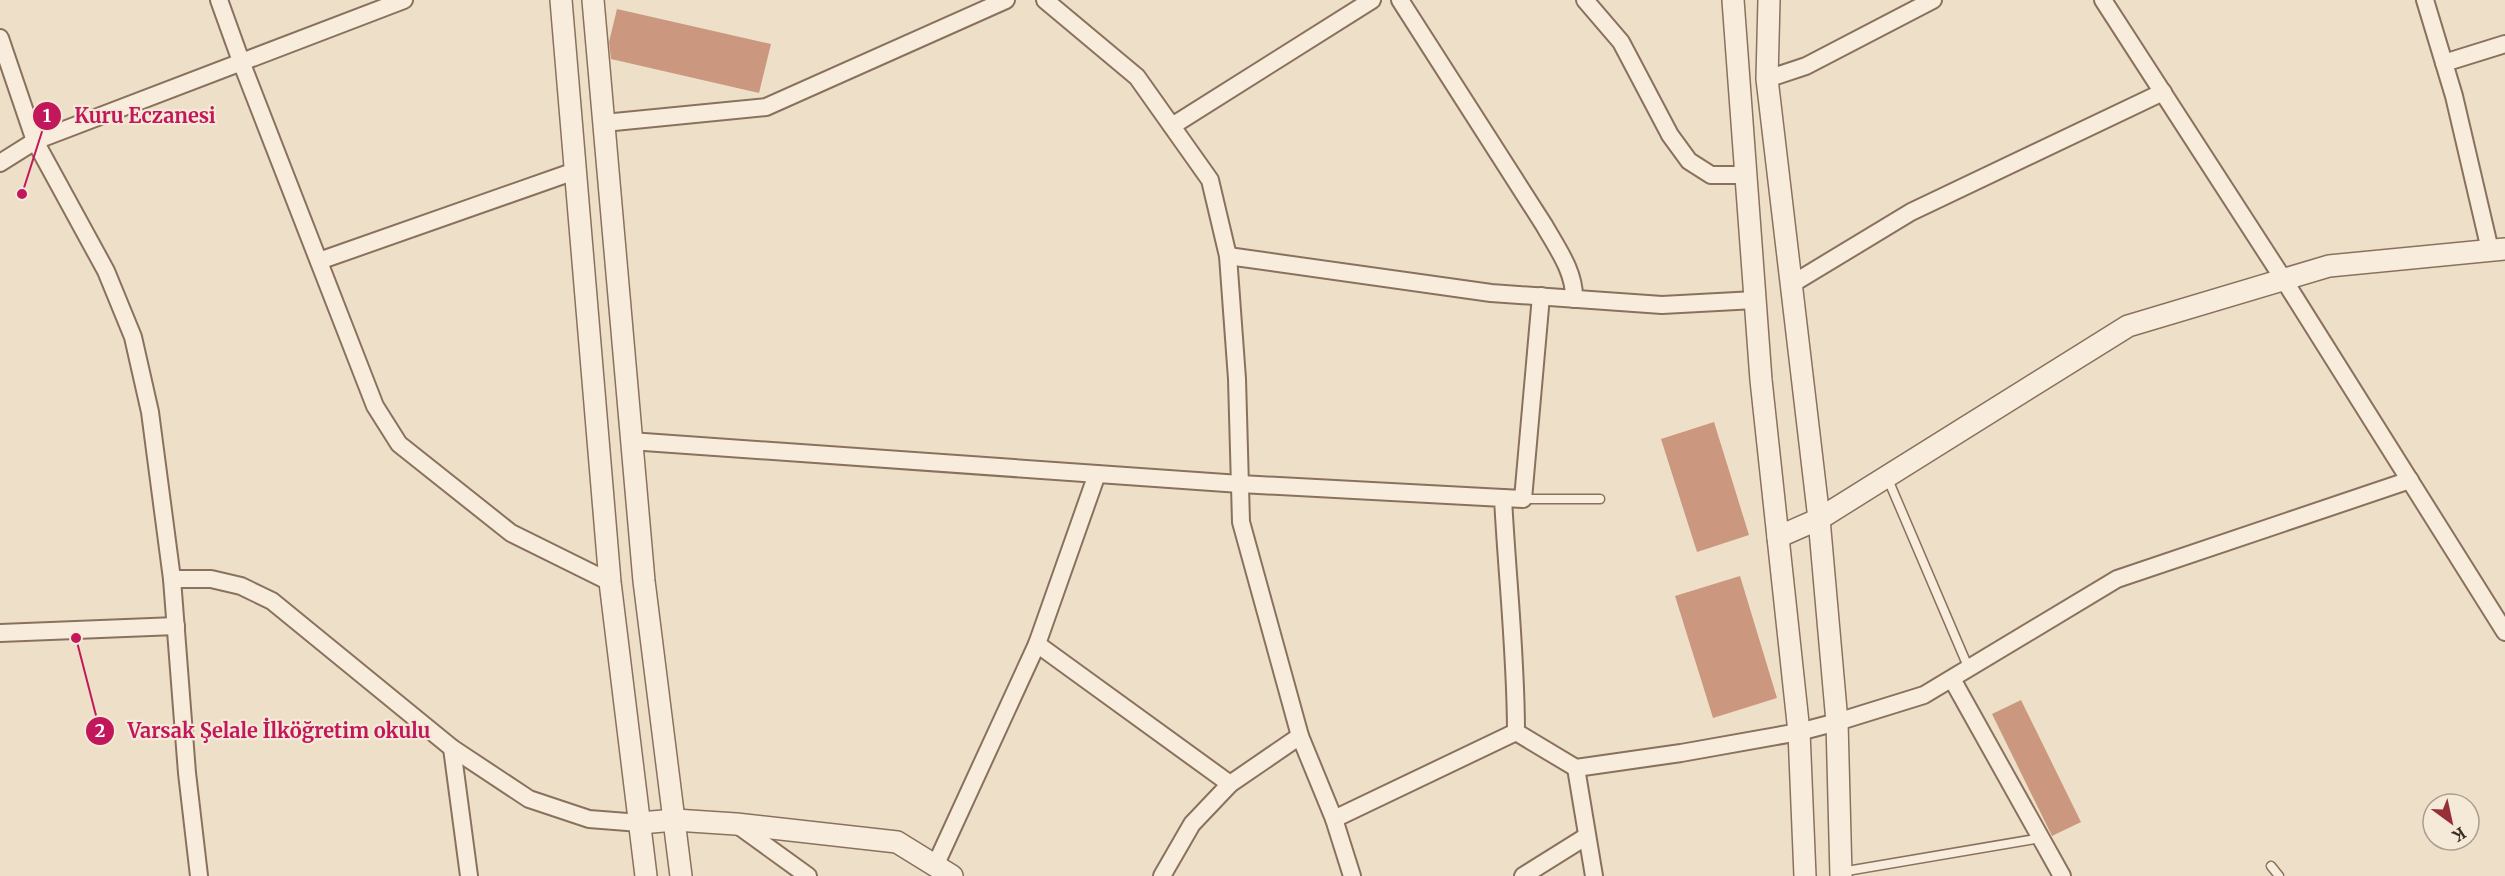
<svg xmlns="http://www.w3.org/2000/svg" width="2505" height="876" font-family="Merriweather,serif">
	<style>
		.building { fill: #cb987f }
		.lines { fill: none; stroke-linecap: round; stroke-linejoin: round }
		.service-casing { stroke: #8a715d; stroke-width: 11 }
		.minor-casing { stroke: #8a715d; stroke-width: 20 }
		.tertiary-casing { stroke: #8a715d; stroke-width: 24 }
		.service { stroke: #f8eddc; stroke-width: 8 }
		.minor { stroke: #f8eddc; stroke-width: 16 }
		.tertiary { stroke: #f8eddc; stroke-width: 21 }
		.leader { fill: none; stroke: #c2185b; stroke-width: 2 }
		.callout-dot { fill: #c2185b; stroke: #f5ead8; stroke-width: 2 }
		.mark-label { font-size: 18px; text-anchor: middle; font-weight: bold; fill: #fff }
		.callout-label { font-size: 20px; text-anchor: middle; font-weight: bold; fill: #c2185b; stroke: #f5ead8; stroke-width: 4.5; stroke-linejoin: round; paint-order: stroke }
	</style>
	<rect width="100%" height="100%" fill="#eedfc8"/>
	<g class="building">
		<polygon points="617,9 771,44 759,93 611,59 609,42"/>
		<polygon points="1714,422 1749,535 1697,552 1661,439"/>
		<polygon points="1740,576 1777,698 1713,718 1675,596"/>
		<polygon points="2021,700 2081,822 2052,836 1992,714"/>
	</g>
	<g class="lines">
		<defs>
			<g id="service">
				<polyline points="1887,477 1969,669"/>
				<polyline points="1523,499 1600,499"/>
				<polyline points="2271,866 2279,876"/>
				<polyline points="1841,872 2041,838"/>
			</g>
			<g id="minor">
				<polyline points="219,0 242,64 375,406 399,444 511,533 610,582"/>
				<polyline points="1045,0 1137,77 1210,180 1228,256 1237,379 1241,522 1300,736 1334,819 1352,876"/>
				<path d="M1400,0L1544,225C1557,248 1575,272 1574,299"/>
				<polyline points="1585,0 1621,42 1670,135 1689,161 1711,175 1746,175"/>
				<polyline points="2103,0 2284,280 2505,632"/>
				<polyline points="2425,0 2454,96 2490,250"/>
				<polyline points="0,38 35,141 106,271 133,337 150,412 172,579 187,773 199,876"/>
				<polyline points="2444,63 2505,44"/>
				<polyline points="1767,79 1806,66 1933,0"/>
				<polyline points="604,123 766,107 1006,0"/>
				<polyline points="1172,126 1372,0"/>
				<polyline points="0,163 35,141 404,0"/>
				<polyline points="1228,256 1491,293 1662,305 1755,300"/>
				<polyline points="319,261 575,171"/>
				<polyline points="1792,284 1911,212 2163,92"/>
				<path d="M630,441L1240,484L1503,498C1507,576 1516,654 1516,732L1576,768L1681,753L1799,732L1837,722L1924,695L2117,579L2410,480"/>
				<polyline points="1503,498 1523,499 1541,296"/>
				<polyline points="172,579 211,579 241,586 272,601 452,748 529,799 589,819 640,823"/>
				<polyline points="0,633 176,626"/>
				<polyline points="1037,644 1097,474"/>
				<polyline points="1952,679 2062,876"/>
				<polyline points="452,748 469,876"/>
				<polyline points="1576,768 1594,876"/>
				<polyline points="1334,819 1516,732"/>
				<polyline points="736,824 808,876"/>
				<polyline points="935,866 1037,644 1230,784"/>
				<polyline points="1162,876 1192,824 1230,784 1300,736"/>
				<polyline points="1523,876 1587,836"/>
			</g>
			<g id="tertiary">
				<polyline points="561,0 610,582 646,876"/>
				<polyline points="593,0 644,581 681,876"/>
				<polyline points="1733,0 1761,380 1799,732 1805,876"/>
				<polyline points="1769,0 1767,79 1819,519 1837,722 1841,876"/>
				<polyline points="1778,537 1819,519 2128,326 2329,266 2505,249"/>
				<polyline points="640,823 675,820 736,824 897,842 952,876"/>
			</g>
		</defs>
		<use href="#service" class="service-casing"/>
		<use href="#minor" class="minor-casing"/>
		<use href="#tertiary" class="tertiary-casing"/>
		<use href="#service" class="service"/>
		<use href="#minor" class="minor"/>
		<use href="#tertiary" class="tertiary"/>
	</g>
	<path class="leader" d="M22 194L47 116M76 638L100 731"/>
	<g class="callout-dot">
		<circle cx="22" cy="194" r="6"/>
		<circle cx="76" cy="638" r="6"/>
		<circle cx="47" cy="116" r="15"/>
		<circle cx="100" cy="731" r="15"/>
	</g>
	<g class="mark-label">
		<text x="47" y="122">1</text>
		<text x="100" y="737">2</text>
	</g>
	<g class="callout-label">
		<text x="145" y="123">Kuru Eczanesi</text>
		<text x="279" y="738">Varsak Şelale İlköğretim okulu</text>
	</g>
	<g transform="translate(2451 822) rotate(147)"><circle r="28" fill="#f5ead8" stroke="#ab9e8f" stroke-width="1.5"/>
	<path d="M0-4.5L10 22L0 15L-10 22Z" fill="#972f39"/>
	<text y="-9" font-size="16" font-weight="bold" text-anchor="middle" fill="#3b2b21">K</text>
	</g>
</svg>
